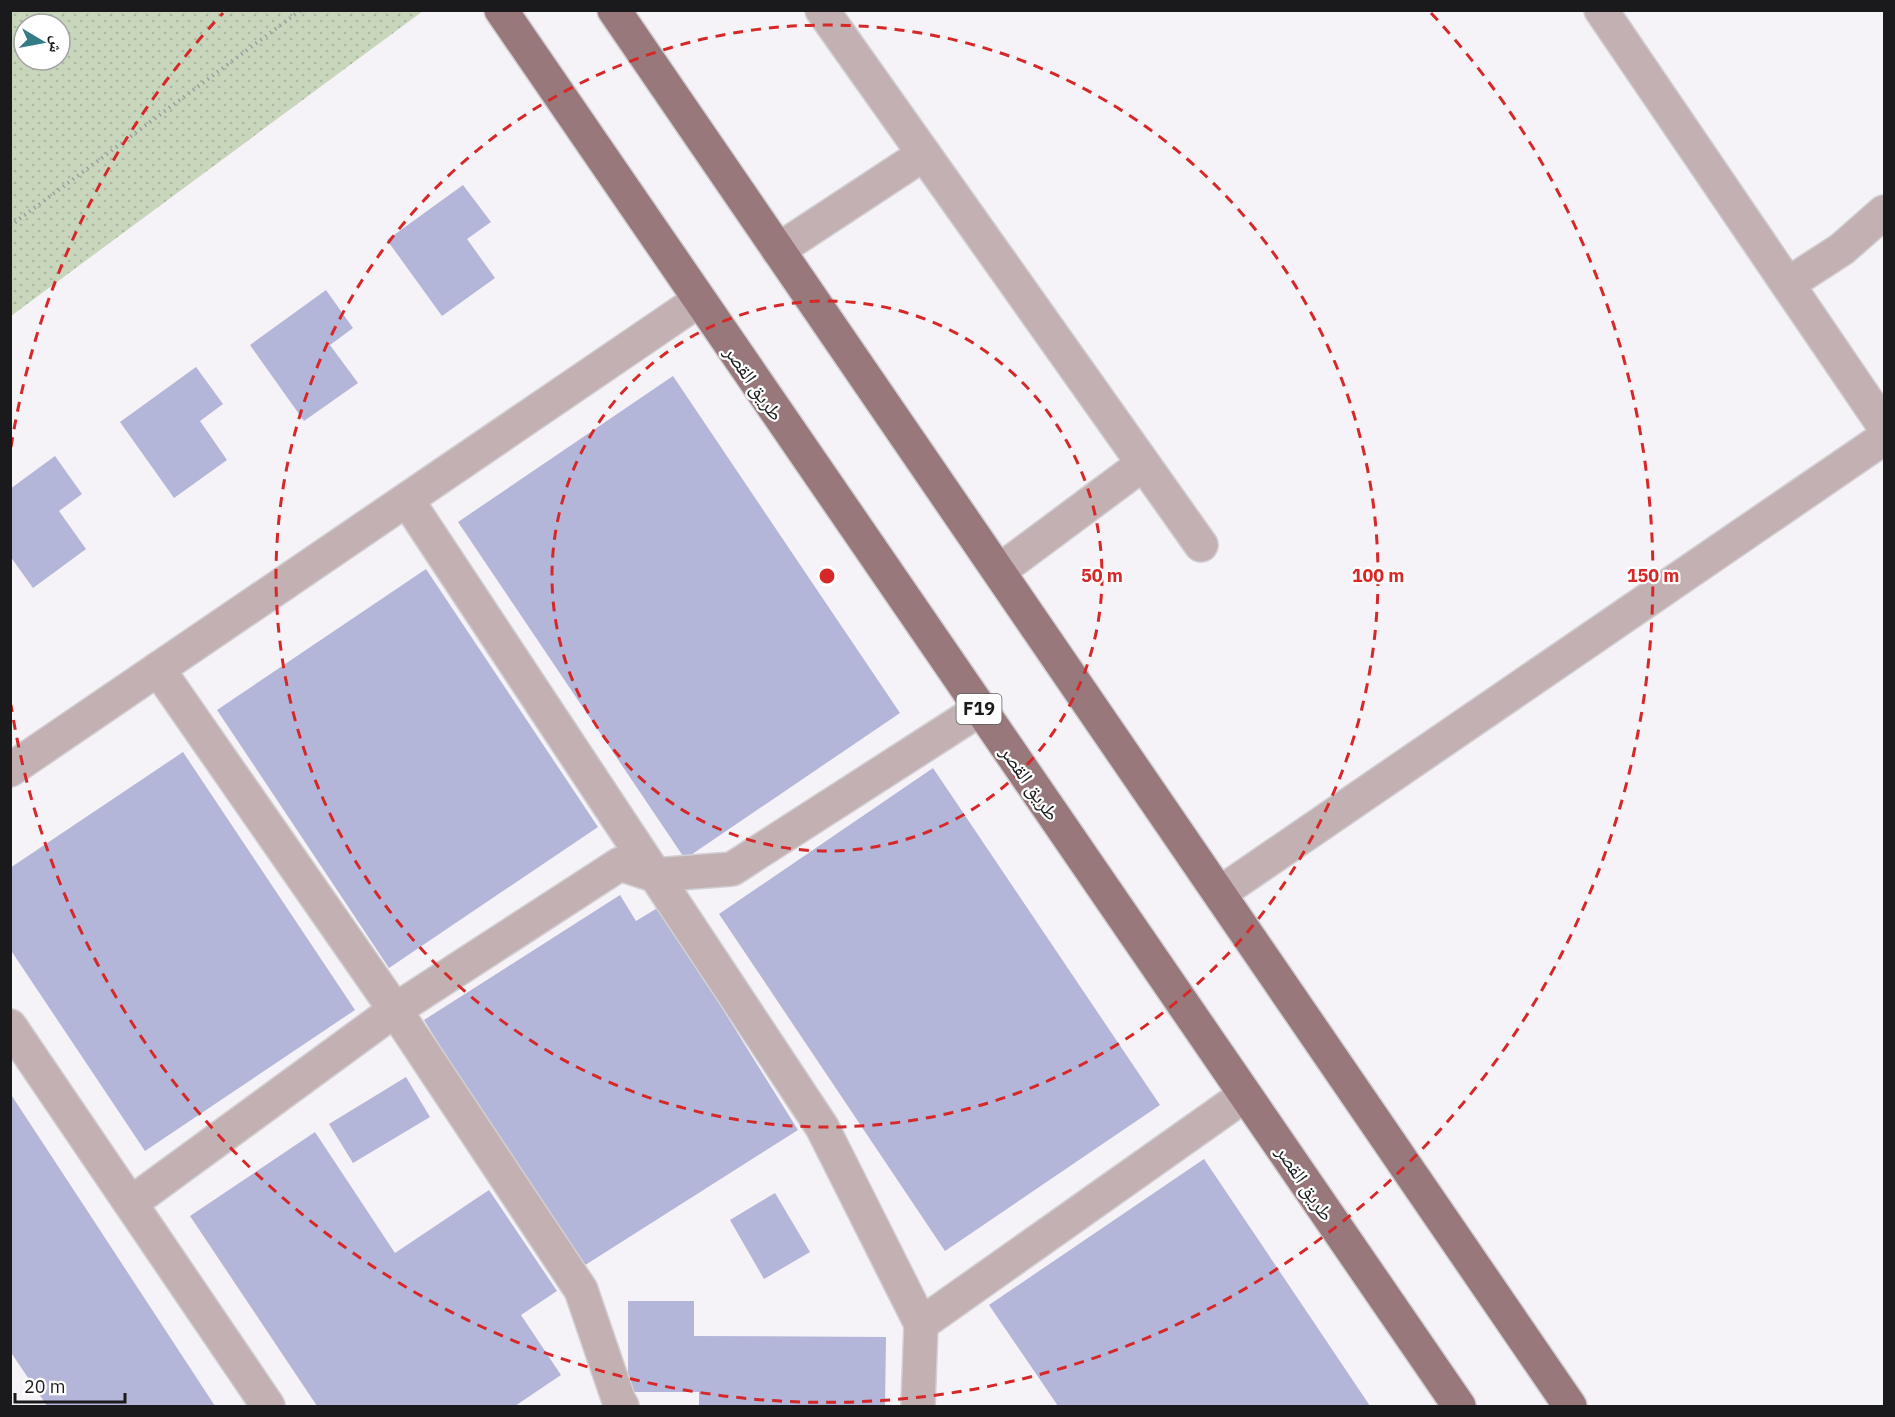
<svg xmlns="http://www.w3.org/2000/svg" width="1895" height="1417" font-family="'IBM Plex Sans','Noto Naskh Arabic',sans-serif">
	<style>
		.park { fill: url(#park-dots); fill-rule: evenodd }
		.building { fill: #b3b6d8 }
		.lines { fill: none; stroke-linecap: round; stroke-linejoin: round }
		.minor-casing { stroke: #d2d0d4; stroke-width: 36 }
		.major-casing { stroke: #d2d0d4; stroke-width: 36 }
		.path { stroke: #9f9ea1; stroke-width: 4; stroke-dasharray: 1.5 4.5; stroke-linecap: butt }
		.minor { stroke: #c3b0b2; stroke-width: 33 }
		.major { stroke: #98787b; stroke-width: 33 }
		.ring { fill: none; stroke: #d62828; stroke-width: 3; stroke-dasharray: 10 8 }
		.labels { text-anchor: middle; stroke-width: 4.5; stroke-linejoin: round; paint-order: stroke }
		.shield { fill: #fff; stroke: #5f5e5f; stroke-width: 1.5 }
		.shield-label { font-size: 18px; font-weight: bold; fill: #1a191b }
		.street-label { font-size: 20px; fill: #1a191b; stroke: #fff }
		.centre { fill: #d62828; stroke: #fff; stroke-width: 3 }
		.ring-label { font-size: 18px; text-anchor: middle; font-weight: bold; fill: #d62828; stroke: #fff; stroke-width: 4.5; stroke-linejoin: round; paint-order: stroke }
	</style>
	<defs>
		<pattern id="park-dots" width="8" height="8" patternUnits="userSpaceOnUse" patternTransform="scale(1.5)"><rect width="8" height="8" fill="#c8d7bc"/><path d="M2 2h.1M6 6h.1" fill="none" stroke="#abb8a1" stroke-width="1.8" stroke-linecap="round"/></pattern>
	</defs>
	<rect width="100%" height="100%" fill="#f5f3f7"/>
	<path class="park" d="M11,10H423V11L11,316ZM24,24H60V60H24Z"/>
	<g class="building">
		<polygon points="463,185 491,222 467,239 495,278 442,316 387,240"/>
		<polygon points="326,290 353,328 330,345 358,383 304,421 250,345"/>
		<polygon points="196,367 223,404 200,421 227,460 174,498 120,422"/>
		<polygon points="673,376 900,713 685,859 458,522"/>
		<polygon points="55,456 82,494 59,511 86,549 33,588 10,556 10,489"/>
		<polygon points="426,569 598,827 389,968 217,710"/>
		<polygon points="183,752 355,1010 145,1151 10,949 10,868"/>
		<polygon points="933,768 1160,1105 945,1251 719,914"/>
		<polygon points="620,895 636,921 659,907 798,1130 579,1269 424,1020"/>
		<polygon points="406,1077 430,1117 353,1163 329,1124"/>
		<polygon points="10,1093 92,1218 215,1406 47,1406 10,1351"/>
		<polygon points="315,1132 395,1253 489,1190 557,1291 521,1315 561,1375 515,1406 317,1406 190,1216"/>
		<polygon points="1204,1159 1319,1330 1370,1406 1058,1406 989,1305"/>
		<polygon points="775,1193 810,1252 764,1279 730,1220"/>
		<polygon points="628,1301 694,1301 694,1336 886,1337 885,1406 699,1406 699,1392 628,1392"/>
	</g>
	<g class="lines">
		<defs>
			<g id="minor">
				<polyline points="822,10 1201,545"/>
				<polyline points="1601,10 1884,426"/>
				<polyline points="778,250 924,154"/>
				<polyline points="1788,284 1842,249 1884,212"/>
				<polyline points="407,500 822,1127 921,1324 918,1406"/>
				<polyline points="999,571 1143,464"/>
				<polyline points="158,669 395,1010 581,1290 619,1401 622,1406"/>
				<polyline points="10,770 698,301"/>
				<polyline points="1220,893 1884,438"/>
				<polyline points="10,1026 268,1406"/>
				<polyline points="131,1203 395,1010 620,864 654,875 732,869 979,710"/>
				<polyline points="921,1324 1245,1095"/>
			</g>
			<g id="major">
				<polyline points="501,10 1459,1406"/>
				<polyline points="614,10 1570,1406"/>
			</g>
		</defs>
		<use href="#minor" class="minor-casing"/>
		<use href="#major" class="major-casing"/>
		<polyline class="path" points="10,226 301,10"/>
		<use href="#minor" class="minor"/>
		<use href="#major" class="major"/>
	</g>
	<g class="ring">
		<circle cx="827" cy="576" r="275"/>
		<circle cx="827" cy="576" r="551"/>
		<path d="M11 447A826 826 0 0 1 223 13M1431 13A826 826 0 1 1 11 705"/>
	</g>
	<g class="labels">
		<rect class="shield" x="956.5" y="694" width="45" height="30" rx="4.5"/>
		<g class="shield-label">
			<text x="979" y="715">F19</text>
		</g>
		<g class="street-label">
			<text transform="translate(754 383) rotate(55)" y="7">طريق القصر</text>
			<text transform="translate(1030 783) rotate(55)" y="7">طريق القصر</text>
			<text transform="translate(1305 1183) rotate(56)" y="7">طريق القصر</text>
		</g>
	</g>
	<circle cx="827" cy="576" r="9" class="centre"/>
	<g class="ring-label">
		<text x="1102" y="582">50 m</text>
		<text x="1378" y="582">100 m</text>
		<text x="1653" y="582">150 m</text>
	</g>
	<rect width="1895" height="1417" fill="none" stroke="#1a191b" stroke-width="24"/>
	<g transform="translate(42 42) rotate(100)"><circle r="28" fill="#ffffff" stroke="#a3a3a4" stroke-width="1.5"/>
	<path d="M0-4.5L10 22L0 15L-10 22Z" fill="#357b87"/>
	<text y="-9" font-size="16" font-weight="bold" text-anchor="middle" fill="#1a191b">ش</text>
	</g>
	<path d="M15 1393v9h110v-9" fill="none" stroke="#1a191b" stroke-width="3"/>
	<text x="24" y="1393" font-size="18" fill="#1a191b" stroke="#ffffff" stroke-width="4.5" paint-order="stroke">20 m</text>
</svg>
